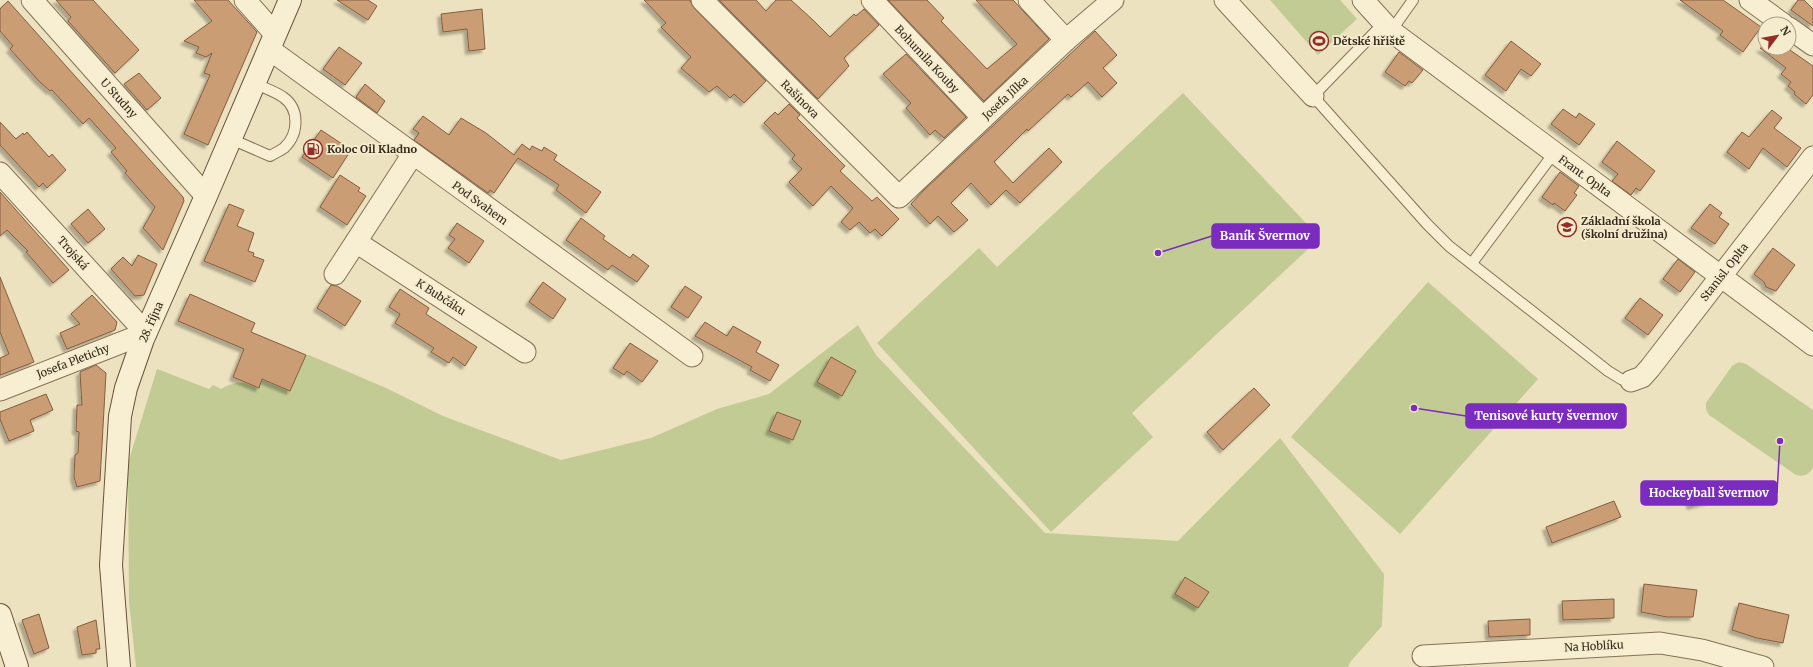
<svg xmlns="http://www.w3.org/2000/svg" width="1813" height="667" font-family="Merriweather,serif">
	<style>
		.green { fill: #c1cb93 }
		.building { fill: #cb9d75; stroke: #845d3e; filter: url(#shadow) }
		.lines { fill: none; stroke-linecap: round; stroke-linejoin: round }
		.lane-casing { stroke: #857258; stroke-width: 12 }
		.street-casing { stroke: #857258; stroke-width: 23 }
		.secondary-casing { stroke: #67533b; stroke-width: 24 }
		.lane { stroke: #f8efd2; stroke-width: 10 }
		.street { stroke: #f8efd2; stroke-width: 21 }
		.secondary { stroke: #f8efd2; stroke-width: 22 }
		.labels { text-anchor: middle; stroke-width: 3.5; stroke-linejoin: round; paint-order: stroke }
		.poi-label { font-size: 11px; font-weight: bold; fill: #35291c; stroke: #f5ecce; text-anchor: start }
		.street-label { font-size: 11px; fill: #35291c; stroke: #f5ecce }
		.leader { fill: none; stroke: #7b2cbf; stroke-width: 1.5 }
		.callout-dot { fill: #7b2cbf; stroke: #f5ecce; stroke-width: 1.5 }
		.callout { fill: #7b2cbf; stroke: #7b2cbf; stroke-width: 1.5 }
		.callout-label { font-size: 12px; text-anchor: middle; font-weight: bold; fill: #fff }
	</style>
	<defs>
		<filter id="shadow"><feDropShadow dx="-3.5" dy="3.5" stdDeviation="1" flood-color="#0004"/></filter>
	</defs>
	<rect width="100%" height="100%" fill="#ede2bf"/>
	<g class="green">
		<polygon points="1270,0 1340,0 1357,19 1318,55"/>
		<polygon points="1183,93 1320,238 1132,413 1153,437 1051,532 877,343 979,248 997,267"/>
		<polygon points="1428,282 1538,379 1400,534 1291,437"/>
		<path d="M858,325L876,355L1045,533L1178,541L1280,438L1384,574L1382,626L1351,661L1348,667H136L129,602L128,463L157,369L209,389L213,385L221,389C236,381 243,381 258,388L261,379L289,391L305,355H309L386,388L443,416L561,460L651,438L717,409L769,394Z"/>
		<path d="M1739,362L1746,364L1813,410V468C1808,475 1804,477 1796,475L1709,415L1706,409V403L1732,366Z"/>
	</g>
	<g class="building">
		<polygon points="56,0 93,0 139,50 115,73 68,21 71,17"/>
		<polygon points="194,0 228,0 257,32 208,145 184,134 210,75 204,73 212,53 206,57 196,53 199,47 184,41 212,21"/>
		<polygon points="337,0 368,0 377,6 368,20"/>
		<polygon points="644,0 690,0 694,8 766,81 744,103 734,94 730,98 717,86 709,92 681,68 691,57 661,27 666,23"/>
		<polygon points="719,0 756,0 766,11 776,0 791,0 813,20 830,37 854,14 856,16 864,9 879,25 844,58 849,66 818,99"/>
		<polygon points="888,0 927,0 944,18 941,21 987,69 1017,44 976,0 1013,0 1049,39 984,101"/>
		<polygon points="1680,0 1723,0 1761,27 1743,52 1720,35 1723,31"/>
		<polygon points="1798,0 1804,0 1813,9 1813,26 1791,10"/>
		<polygon points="8,1 183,197 184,201 163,250 143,228 155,207 125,173 127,171 111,152 116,148 89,118 83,124 52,90 50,91 39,81 10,49 13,46 0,31 0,9"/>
		<polygon points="482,9 485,49 469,51 467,29 443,32 441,14"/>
		<polygon points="1095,31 1117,55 1103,68 1117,83 1102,97 1088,82 1071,97 1068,94 1028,131 1027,129 994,162 1013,183 1049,148 1062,162 1020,203 1006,190 991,205 971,183 951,203 968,220 954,232 938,216 930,224 911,204 924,190"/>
		<polygon points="1511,41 1541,64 1531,76 1521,69 1506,91 1485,75"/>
		<polygon points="339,47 362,63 345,85 323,69"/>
		<polygon points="1760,48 1787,48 1813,66 1813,95 1806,104 1794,94 1795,92 1788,86 1791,82 1781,74 1786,68"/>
		<polygon points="1399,52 1423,70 1412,83 1409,81 1405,86 1385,72"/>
		<polygon points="906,54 966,117 944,138 935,130 930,135 906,108 911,103 883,74"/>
		<polygon points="139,73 161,98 147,110 124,84"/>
		<polygon points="365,84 385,101 377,113 356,97"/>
		<polygon points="789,104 800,115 797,118 845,166 840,171 872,201 877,197 899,219 882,236 875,229 870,233 859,222 850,230 841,222 853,208 831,186 813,206 789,182 802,169 792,159 795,155 764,123 775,112 778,115"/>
		<polygon points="1563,109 1576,118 1579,113 1595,124 1579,145 1551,124"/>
		<polygon points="1772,110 1782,118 1774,128 1801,148 1787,167 1763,148 1749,169 1727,152 1742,132 1749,137"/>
		<polygon points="423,116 449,135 461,118 486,133 514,155 522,144 530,150 532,146 542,151 544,147 557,155 554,160 601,192 586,213 556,190 559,185 518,158 494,193 490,190 488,193 414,140 419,133 413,129"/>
		<polygon points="0,122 16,139 23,133 24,135 27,132 49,157 52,154 66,170 47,188 43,183 39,187 0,145"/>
		<polygon points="321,130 351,150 333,178 302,157"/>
		<polygon points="1617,141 1655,171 1640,191 1636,188 1631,195 1612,181 1618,174 1602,162"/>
		<polygon points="1560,172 1579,186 1574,193 1577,195 1565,211 1554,203 1553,205 1542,197"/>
		<polygon points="340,175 360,188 358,191 366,196 347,225 320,207"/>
		<polygon points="0,192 69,270 53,283 26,252 28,251 7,230 0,236"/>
		<polygon points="229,204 244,210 237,226 254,233 248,251 254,253 253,256 264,260 255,282 204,261"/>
		<polygon points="1710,204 1722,213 1719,217 1729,224 1715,244 1691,228"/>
		<polygon points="88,209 105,229 88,243 71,224"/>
		<polygon points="581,218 605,236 603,239 630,258 633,254 649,266 637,282 612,265 608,270 566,240"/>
		<polygon points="457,223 484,241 469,263 448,248 455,239 449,235"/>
		<polygon points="1773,248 1795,265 1776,291 1766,287 1764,282 1754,274"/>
		<polygon points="138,255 157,264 144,295 135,296 111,269 123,257 132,266"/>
		<polygon points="1678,259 1695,272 1680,292 1663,279"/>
		<polygon points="0,277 34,362 0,375 0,358 9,354 0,332"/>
		<polygon points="543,282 566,299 553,319 529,302"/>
		<polygon points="331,285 337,286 361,301 345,326 317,308"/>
		<polygon points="685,286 702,297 688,318 671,307"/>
		<polygon points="400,289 429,308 426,314 477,347 465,366 453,357 449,363 431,352 434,348 395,323 400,314 389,307"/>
		<polygon points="190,294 255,323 251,332 306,355 290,391 262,379 259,388 233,377 244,349 178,321"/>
		<polygon points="92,295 117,322 115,330 67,349 60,333 80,324 71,314"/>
		<polygon points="1640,298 1663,315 1648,335 1625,318"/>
		<polygon points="705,322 727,336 733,326 761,342 756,352 779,365 770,381 750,370 752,367 695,336"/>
		<polygon points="630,343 658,361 642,382 627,371 624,375 613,368"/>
		<polygon points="831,357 856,371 842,396 817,382"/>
		<polygon points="96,365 106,373 100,481 77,487 74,477 75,455 78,453 79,432 76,431 77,405 82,405 80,372"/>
		<polygon points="1254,388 1270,405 1223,450 1207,432"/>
		<polygon points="46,394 53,410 30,420 34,431 9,441 0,419 0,412"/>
		<polygon points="777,412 801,421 793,440 769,431"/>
		<polygon points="1708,486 1712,500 1691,506 1686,493"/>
		<polygon points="1614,501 1621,517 1552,543 1546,527"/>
		<polygon points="1185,577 1209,592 1198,608 1175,594"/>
		<polygon points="1644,584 1697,590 1693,617 1667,617 1641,612"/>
		<polygon points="1614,599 1614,618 1563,620 1562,601"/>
		<polygon points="1739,603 1789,615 1783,643 1757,638 1732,630"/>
		<polygon points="39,614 49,648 34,654 22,620"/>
		<polygon points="1530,619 1530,635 1489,637 1488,621"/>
		<polygon points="96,620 100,649 96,649 96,653 82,655 77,627"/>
	</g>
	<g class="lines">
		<defs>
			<g id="lane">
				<polyline points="1413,0 1391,31 1376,31 1313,96 1427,224 1449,246 1608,371 1621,379 1631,381"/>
				<path d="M231,139L270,156C275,153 280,151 284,148C299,134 300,109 283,97C274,91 264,88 254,83"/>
				<polyline points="1472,263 1554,153"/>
			</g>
			<g id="street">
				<polyline points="32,0 206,196"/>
				<polyline points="245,0 275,34"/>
				<polyline points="702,0 899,197 1066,40 1113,0"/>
				<polyline points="872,0 983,118"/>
				<polyline points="1029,0 1066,40"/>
				<polyline points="1225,0 1313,96"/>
				<polyline points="1363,0 1391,31 1813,345"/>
				<polyline points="1750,0 1783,24"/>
				<polyline points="1789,28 1813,45"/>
				<polyline points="269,49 692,356"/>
				<polyline points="0,173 146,333 0,390"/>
				<polyline points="356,242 525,352"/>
				<polyline points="335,274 413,154"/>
				<polyline points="1631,381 1642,377 1650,368 1813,157"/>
				<polyline points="1423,656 1660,643 1702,650 1763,667"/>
			</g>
			<g id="secondary">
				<polyline points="0,615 17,667"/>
				<polyline points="119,667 111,565 120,416 126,388 143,339 206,196 290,0"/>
			</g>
		</defs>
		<use href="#lane" class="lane-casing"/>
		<use href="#street" class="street-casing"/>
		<use href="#secondary" class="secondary-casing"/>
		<use href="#lane" class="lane"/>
		<use href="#street" class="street"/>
		<use href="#secondary" class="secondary"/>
	</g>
	<defs>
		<symbol id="stadium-ring" viewBox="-11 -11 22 22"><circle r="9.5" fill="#f5ecce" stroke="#942d28" stroke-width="1.5"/><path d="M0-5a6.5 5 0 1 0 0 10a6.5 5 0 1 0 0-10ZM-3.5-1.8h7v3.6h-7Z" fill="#942d28"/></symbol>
		<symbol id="fuel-ring" viewBox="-11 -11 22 22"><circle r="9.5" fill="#f5ecce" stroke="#942d28" stroke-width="1.5"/><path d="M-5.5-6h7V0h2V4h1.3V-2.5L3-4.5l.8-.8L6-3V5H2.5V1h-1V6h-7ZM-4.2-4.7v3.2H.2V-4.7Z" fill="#942d28"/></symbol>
		<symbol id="school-ring" viewBox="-11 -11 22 22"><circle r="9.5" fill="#f5ecce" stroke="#942d28" stroke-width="1.5"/><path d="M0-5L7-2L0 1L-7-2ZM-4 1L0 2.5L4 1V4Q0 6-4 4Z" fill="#942d28"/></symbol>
	</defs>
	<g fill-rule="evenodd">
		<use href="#stadium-ring" x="1308" y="30" width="22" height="22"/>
		<use href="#fuel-ring" x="302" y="138" width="22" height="22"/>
		<use href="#school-ring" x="1556" y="216" width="22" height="22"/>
	</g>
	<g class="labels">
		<g class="poi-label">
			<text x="1333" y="45">Dětské hřiště</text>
			<text x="327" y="153">Koloc Oil Kladno</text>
			<text x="1581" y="225">Základní škola<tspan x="1581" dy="13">(školní družina)</tspan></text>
		</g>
		<g class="street-label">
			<text transform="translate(927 59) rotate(47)" y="4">Bohumila Kouby</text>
			<text transform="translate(119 98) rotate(48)" y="4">U Studny</text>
			<text transform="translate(1005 98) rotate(-43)" y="4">Josefa Jílka</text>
			<text transform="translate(800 99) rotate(45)" y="4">Rašínova</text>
			<text transform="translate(1585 176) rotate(36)" y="4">Frant. Oplta</text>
			<text transform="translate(480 203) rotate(36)" y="4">Pod Svahem</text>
			<text transform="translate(73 253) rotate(48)" y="4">Trojská</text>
			<text transform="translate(1724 272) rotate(-52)" y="4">Stanisl. Oplta</text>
			<text transform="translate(441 297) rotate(33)" y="4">K Bubčáku</text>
			<text transform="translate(151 322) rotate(-66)" y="4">28. října</text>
			<text transform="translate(73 361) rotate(-21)" y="4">Josefa Pletichy</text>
			<text transform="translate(1594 646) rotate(-3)" y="4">Na Hoblíku</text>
		</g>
	</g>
	<path class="leader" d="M1158 253L1212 236M1414 408L1466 416M1780 441L1777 493"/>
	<g class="callout-dot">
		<circle cx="1158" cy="253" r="4"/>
		<circle cx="1414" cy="408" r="4"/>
		<circle cx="1780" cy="441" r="4"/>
	</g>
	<g class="callout">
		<rect x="1212" y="224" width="107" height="24" rx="4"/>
		<rect x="1466" y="404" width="160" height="24" rx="4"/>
		<rect x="1641" y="481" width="136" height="24" rx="4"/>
	</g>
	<g class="callout-label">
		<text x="1265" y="240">Baník Švermov</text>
		<text x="1546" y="420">Tenisové kurty švermov</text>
		<text x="1709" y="497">Hockeyball švermov</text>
	</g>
	<g transform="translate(1777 36) rotate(58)"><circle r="19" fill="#f5ecce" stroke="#a89e87"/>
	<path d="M0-3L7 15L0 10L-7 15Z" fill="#942d28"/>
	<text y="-6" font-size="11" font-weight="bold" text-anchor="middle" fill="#35291c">N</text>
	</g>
</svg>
